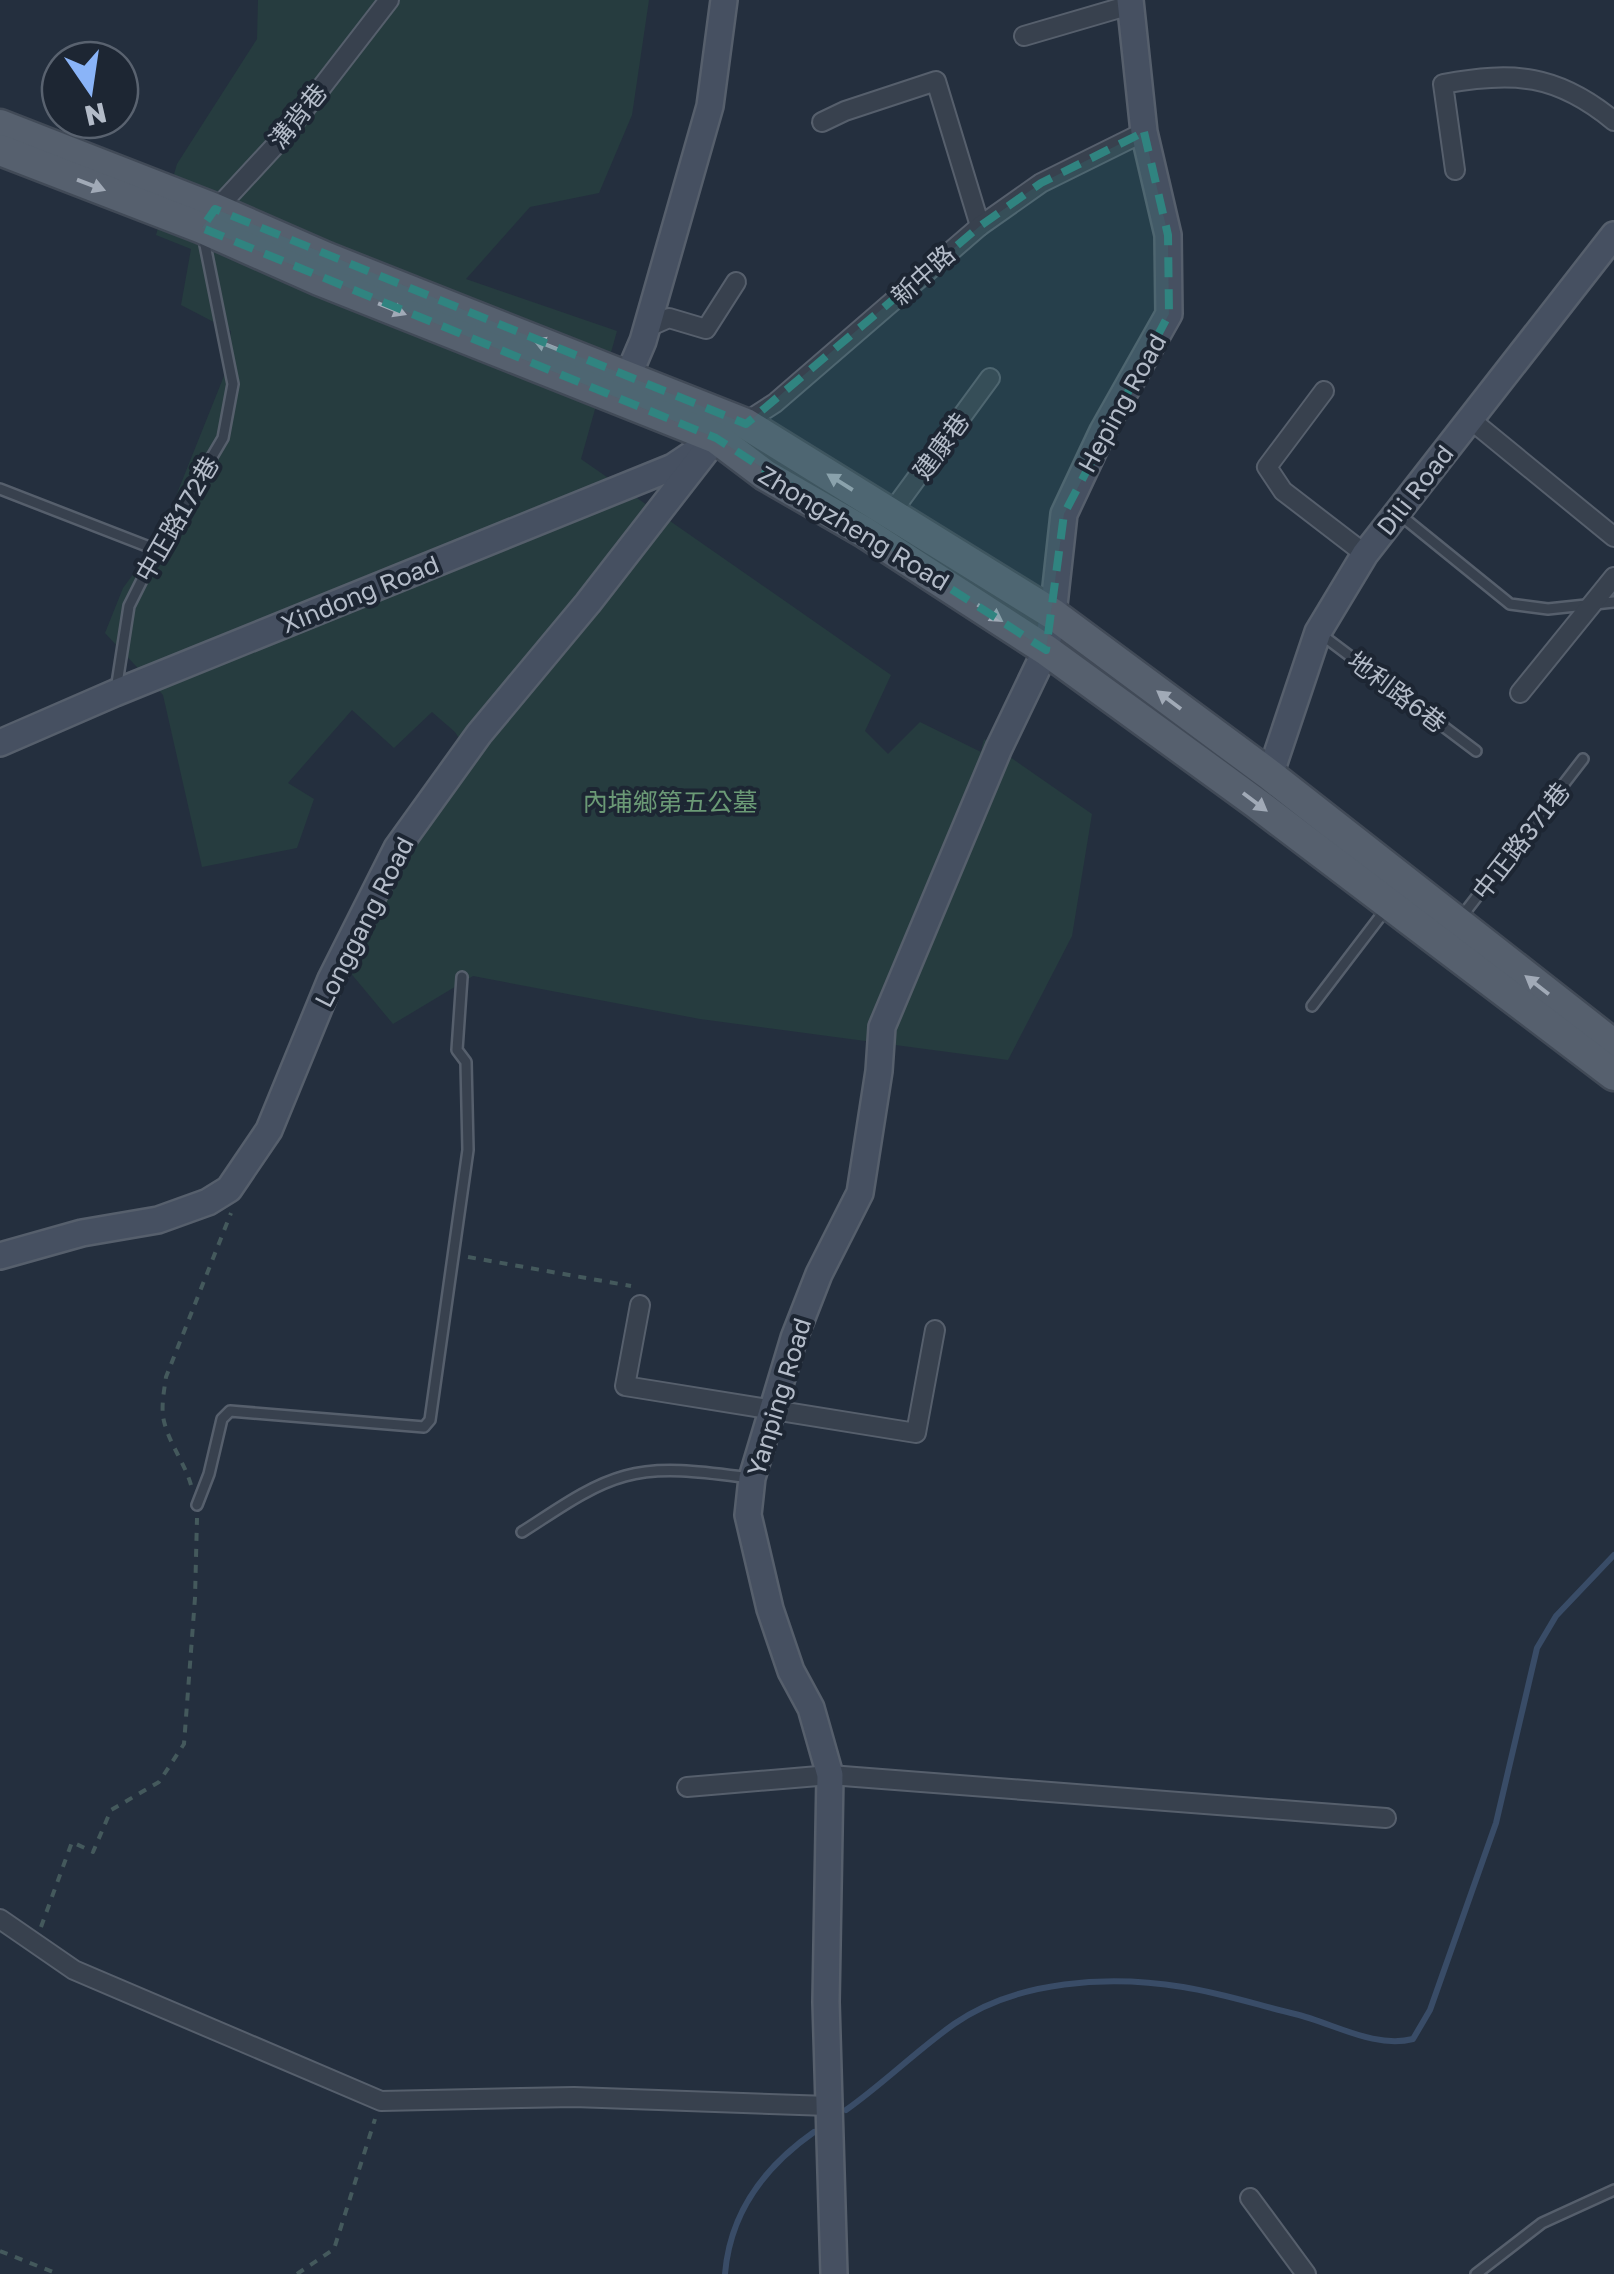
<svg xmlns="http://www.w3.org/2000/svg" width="1614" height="2274" font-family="'Golos Text','Noto Sans TC',sans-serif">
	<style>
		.green { fill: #263c3f }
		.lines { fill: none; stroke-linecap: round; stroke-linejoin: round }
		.stream { stroke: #394c67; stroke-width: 6 }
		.lane-casing { stroke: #565f6c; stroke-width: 14 }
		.street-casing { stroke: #565f6c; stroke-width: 22 }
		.secondary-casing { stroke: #565f6c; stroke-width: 30 }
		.primary-casing { stroke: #414a57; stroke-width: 35 }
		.path { stroke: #44595c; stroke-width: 4; stroke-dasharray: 8 8; stroke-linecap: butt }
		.lane { stroke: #38414e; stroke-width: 9 }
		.street { stroke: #38414e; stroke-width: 18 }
		.secondary { stroke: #465061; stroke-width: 25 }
		.primary { stroke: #56606e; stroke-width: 30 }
		.oneway { fill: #a1aab7 }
		.marked { fill: #308480; fill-opacity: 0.2; stroke: #308480; stroke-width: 8; stroke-dasharray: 20 12; stroke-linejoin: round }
		.labels { text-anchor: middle; stroke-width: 8; stroke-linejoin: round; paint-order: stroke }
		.street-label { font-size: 25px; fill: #b4bcc9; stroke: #1d2633 }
		.park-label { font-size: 25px; fill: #6b9a76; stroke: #1d2633 }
	</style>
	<rect width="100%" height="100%" fill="#242f3e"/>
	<polygon class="green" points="258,0 649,0 632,115 599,193 530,207 466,279 617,331 581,459 891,675 865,731 888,754 920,722 981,752 984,739 1092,814 1072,936 1008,1060 700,1019 473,976 393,1024 349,971 408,858 469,754 455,732 432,712 394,748 352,710 288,783 314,799 297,848 202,867 163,695 105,633 123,588 158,541 224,376 231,331 181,305 191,249 156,235 177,164 257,39"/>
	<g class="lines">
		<g class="stream">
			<path d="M846,2110C883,2084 916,2051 954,2024C1017,1980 1109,1975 1183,1987C1221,1993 1258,2005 1295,2014C1333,2023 1375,2049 1413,2039L1430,2010L1496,1823L1537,1648L1556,1616L1614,1555"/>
			<path d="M725,2274C730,2212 764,2167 814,2132"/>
		</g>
		<defs>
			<g id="lane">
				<polyline points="0,489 157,550"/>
				<polyline points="1399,514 1510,604 1548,609 1614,602"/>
				<polyline points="1322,635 1476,751"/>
				<polyline points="116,690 129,606 157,550 223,438 233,384 203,235"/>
				<polyline points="1459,920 1583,759"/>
				<polyline points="1312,1006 1386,909"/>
				<polyline points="197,1505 209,1474 222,1419 230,1411 424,1427 430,1420 468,1150 466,1062 457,1050 462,977"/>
				<path d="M522,1532C554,1512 588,1486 625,1476C663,1465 711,1473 750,1478"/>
				<polyline points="1476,2274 1542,2223 1614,2190"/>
			</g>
			<g id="street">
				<polyline points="1024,36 1130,5"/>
				<polyline points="822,122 845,111 936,81 980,226"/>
				<path d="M1455,170L1443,84C1514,71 1557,74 1614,121"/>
				<polyline points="211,215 284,136 389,0"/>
				<polyline points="646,328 669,318 706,329 736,282"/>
				<polyline points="1324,391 1267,467 1283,491 1365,554"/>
				<polyline points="1471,420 1614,537"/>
				<polyline points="738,427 775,403 980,226 1041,183 1144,132"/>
				<polyline points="891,513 990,378"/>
				<polyline points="1520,693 1614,577"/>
				<polyline points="640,1305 625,1386 916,1433 935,1330"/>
				<polyline points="687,1787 830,1775 1386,1818"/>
				<polyline points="0,1919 74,1970 381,2101 574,2097 829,2106"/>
				<polyline points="1250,2198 1306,2274"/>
			</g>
			<g id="secondary">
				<polyline points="620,395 643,341 710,106 724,0"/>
				<polyline points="0,743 115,693 673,467 700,449"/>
				<polyline points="1270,775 1318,632 1365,554 1614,235"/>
				<polyline points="0,1256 82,1233 158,1220 208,1202 229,1189 269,1130 331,979 397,848 479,734 588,603 716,438"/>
				<polyline points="834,2274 826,2002 830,1775 811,1708 791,1671 770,1609 748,1515 752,1478 794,1338 819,1274 860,1193 879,1071 882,1027 999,748 1046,650 1053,614 1064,514 1103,431 1169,314 1168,235 1144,132 1130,0"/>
			</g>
			<g id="primary">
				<polyline points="0,125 215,209 327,258 746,424 1053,614 1270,775 1614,1045"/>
				<polyline points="0,150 202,228 319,280 716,438 765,475 864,532 1046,650 1256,803 1614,1075"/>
			</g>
		</defs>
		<use href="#lane" class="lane-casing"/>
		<use href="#street" class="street-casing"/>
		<use href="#secondary" class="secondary-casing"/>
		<use href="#primary" class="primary-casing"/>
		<g class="path">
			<polyline points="468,1257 631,1286"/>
			<path d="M191,1485C185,1464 171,1446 165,1425C160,1410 164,1392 166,1377L231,1213"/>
			<polyline points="41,1927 72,1842 93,1852 111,1810 159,1782 184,1744 195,1598 197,1518"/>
			<polyline points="0,2251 58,2274"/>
			<polyline points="297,2274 334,2249 375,2119"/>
		</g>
		<use href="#lane" class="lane"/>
		<use href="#street" class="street"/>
		<use href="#secondary" class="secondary"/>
		<use href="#primary" class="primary"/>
	</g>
	<defs><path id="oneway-solid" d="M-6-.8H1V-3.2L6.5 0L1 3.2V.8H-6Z" transform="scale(2.5)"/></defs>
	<g class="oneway">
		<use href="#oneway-solid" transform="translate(91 185) rotate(21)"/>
		<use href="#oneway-solid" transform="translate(392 309) rotate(22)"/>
		<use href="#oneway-solid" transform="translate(547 345) rotate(-158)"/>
		<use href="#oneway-solid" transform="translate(840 482) rotate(-148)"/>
		<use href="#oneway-solid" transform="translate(990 613) rotate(34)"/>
		<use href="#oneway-solid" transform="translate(1169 700) rotate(-143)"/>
		<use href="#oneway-solid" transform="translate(1255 802) rotate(37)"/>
		<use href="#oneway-solid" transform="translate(1537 985) rotate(-142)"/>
	</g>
	<path class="marked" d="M1144,132L1168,235L1169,314L1064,514L1046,650L716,438L202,228L215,209L746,424L980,226L1041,183Z"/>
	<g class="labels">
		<g class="street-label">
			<text transform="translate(298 116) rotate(-51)" y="9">溝背巷</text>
			<text transform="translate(923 275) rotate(-42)" y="9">新中路</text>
			<text transform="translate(1122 403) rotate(-61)" y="9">Heping Road</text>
			<text transform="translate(941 446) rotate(-54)" y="9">建康巷</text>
			<text transform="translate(1415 490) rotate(-52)" y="9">Dili Road</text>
			<text transform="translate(177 519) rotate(-60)" y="9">中正路172巷</text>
			<text transform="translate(854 528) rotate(31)" y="9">Zhongzheng Road</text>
			<text transform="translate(360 594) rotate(-22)" y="9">Xindong Road</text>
			<text transform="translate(1397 692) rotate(37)" y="9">地利路6巷</text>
			<text transform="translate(1521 841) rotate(-52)" y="9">中正路371巷</text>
			<text transform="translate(364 922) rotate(-63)" y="9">Longgang Road</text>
			<text transform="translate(779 1397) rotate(-73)" y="9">Yanping Road</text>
		</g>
		<g class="park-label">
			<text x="670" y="811">內埔鄉第五公墓</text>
		</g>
	</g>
	<g transform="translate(90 90) rotate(167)"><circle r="48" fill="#1d2633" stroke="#59626f" stroke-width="2.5"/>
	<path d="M0-8L18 38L0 25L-18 38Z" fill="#8ab4f8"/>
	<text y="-15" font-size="28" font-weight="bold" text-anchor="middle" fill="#b4bcc9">N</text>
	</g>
</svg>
